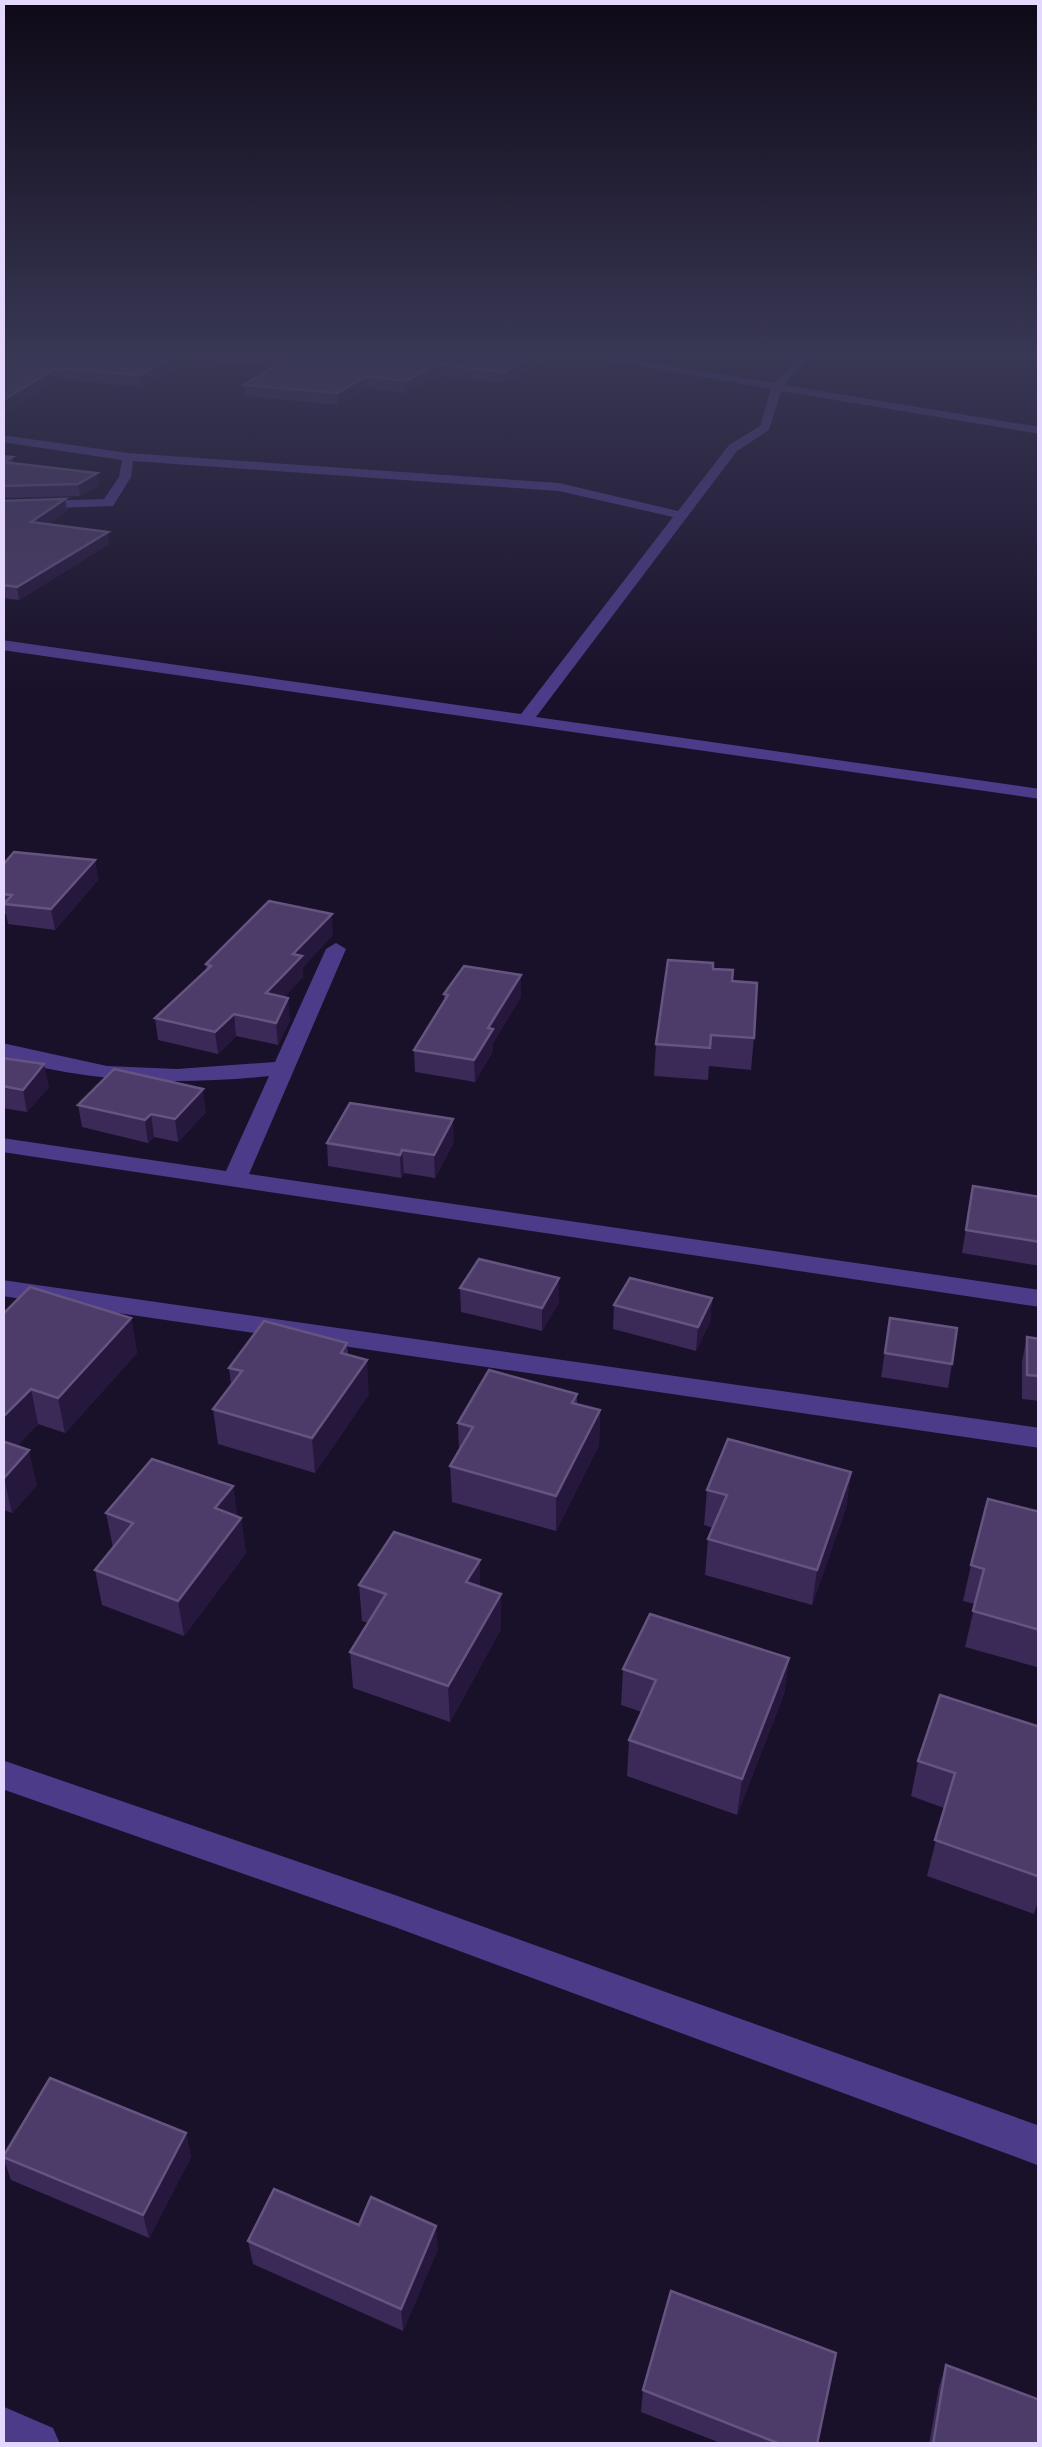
<svg xmlns="http://www.w3.org/2000/svg" width="1042" height="2447" font-family="Montserrat,sans-serif">
	<style>
		.lines { fill: none; stroke-linecap: round; stroke-linejoin: round }
		.street { fill: #4c3b88; fill-rule: evenodd }
		.wall { fill: #3b2957 }
		.shaded-wall { fill: #26173d }
		.building { fill: #4d3c69; stroke: #655480; stroke-width: 2.5 }
	</style>
	<rect width="100%" height="100%" fill="#191029"/>
	<g class="lines">
		<g class="street">
			<polygon points="552,350 575,350 774,383 806,350 817,350 784,385 1040,427 1040,434 781,391 769,430 737,451 536,717 1040,789 1040,799 2,650 2,640 521,714 673,517 559,491 133,461 131,477 113,506 2,510 2,502 104,499 119,477 122,460 2,442 2,435 128,453 559,483 678,511 729,445 760,426 771,389"/>
			<path d="M336,943L346,949L249,1174L1040,1290V1307L2,1152V1138L226,1171L269,1076C178,1085 91,1084 2,1057V1043L107,1066L177,1069L275,1062L326,949Z"/>
			<polygon points="2,1280 1040,1428 1040,1448 2,1296"/>
			<polygon points="2,1760 392,1894 1040,2126 1040,2166 392,1926 2,1789"/>
			<polygon points="2,2406 53,2428 60,2444 2,2444"/>
		</g>
	</g>
	<g class="wall">
		<polygon points="2,350 545,350 545,359 504,383 438,375 405,393 367,388 338,405 245,396 244,385 273,366 193,358 142,387 58,379 2,414"/>
		<polygon points="2,456 12,457 14,463 99,485 80,496 2,498"/>
		<polygon points="65,499 67,511 49,524 109,544 19,600 2,598 2,501"/>
		<polygon points="95,860 98,880 55,930 8,924 6,914 2,914 2,866"/>
		<polygon points="333,935 303,967 303,977 284,997 290,1020 278,1045 236,1036 218,1054 158,1040 155,1018 206,970 206,964"/>
		<polygon points="713,969 732,981 754,1038 751,1070 709,1066 708,1080 654,1076 656,1044"/>
		<polygon points="444,994 521,997 493,1043 493,1051 475,1082 415,1072 414,1050 444,1000"/>
		<polygon points="2,1058 49,1087 27,1112 2,1108"/>
		<polygon points="78,1105 206,1112 178,1142 154,1137 148,1143 82,1127"/>
		<polygon points="454,1142 435,1178 404,1173 401,1178 328,1166 327,1143"/>
		<polygon points="973,1186 1040,1197 1040,1266 962,1253"/>
		<polygon points="460,1288 559,1302 542,1331 461,1312"/>
		<polygon points="712,1298 710,1322 696,1351 613,1329 614,1305"/>
		<polygon points="2,1315 131,1318 137,1353 65,1433 38,1424 17,1446 37,1485 12,1513 2,1509"/>
		<polygon points="890,1318 952,1364 948,1388 881,1377"/>
		<polygon points="1027,1337 1040,1339 1040,1401 1022,1399 1022,1361"/>
		<polygon points="347,1343 348,1354 369,1394 315,1473 218,1444 213,1409 231,1385 229,1368"/>
		<polygon points="577,1394 577,1404 600,1410 599,1445 556,1531 452,1502 450,1466 459,1451 458,1423"/>
		<polygon points="851,1472 846,1508 812,1605 705,1575 708,1539 713,1528 704,1525 707,1490"/>
		<polygon points="233,1486 237,1516 241,1518 246,1553 184,1636 102,1605 95,1570 113,1548 106,1513"/>
		<polygon points="1040,1512 1040,1668 965,1647 975,1604 963,1601 971,1565"/>
		<polygon points="359,1585 480,1587 501,1629 450,1722 353,1688 350,1652 368,1623 362,1621"/>
		<polygon points="789,1658 784,1694 737,1815 627,1776 629,1740 642,1712 621,1705 623,1669"/>
		<polygon points="1040,1727 1040,1895 1034,1914 927,1876 944,1808 911,1796 918,1761"/>
		<polygon points="186,2133 191,2157 149,2238 11,2180 3,2157"/>
		<polygon points="359,2225 438,2249 403,2331 253,2264 248,2241"/>
		<polygon points="946,2365 1040,2444 929,2444 939,2387"/>
		<polygon points="643,2390 817,2444 723,2444 641,2412"/>
	</g>
	<g class="shaded-wall">
		<polygon points="186,350 192,350 193,358 142,387 140,375"/>
		<polygon points="541,350 545,350 545,359 504,383 504,372"/>
		<polygon points="437,364 438,375 405,393 405,381"/>
		<polygon points="56,368 58,379 2,414 2,401"/>
		<polygon points="366,376 367,388 338,405 338,393"/>
		<polygon points="97,473 99,485 80,496 78,484"/>
		<polygon points="65,499 67,511 33,535 31,522"/>
		<polygon points="108,532 109,544 19,600 17,587"/>
		<polygon points="95,860 98,880 55,930 51,909"/>
		<polygon points="332,914 333,935 303,967 303,977 268,1015 266,993 293,954"/>
		<polygon points="521,975 521,997 493,1043 493,1051 475,1082 474,1060 488,1028"/>
		<polygon points="288,998 290,1020 278,1045 276,1023"/>
		<polygon points="234,1014 236,1036 218,1054 215,1032"/>
		<polygon points="44,1064 49,1087 27,1112 23,1090"/>
		<polygon points="203,1089 206,1112 178,1142 175,1119"/>
		<polygon points="151,1114 154,1137 148,1143 145,1120"/>
		<polygon points="453,1119 454,1142 435,1178 434,1155"/>
		<polygon points="402,1150 404,1173 401,1178 400,1155"/>
		<polygon points="559,1278 559,1302 542,1331 542,1308"/>
		<polygon points="712,1298 710,1322 696,1351 698,1327"/>
		<polygon points="131,1318 137,1353 65,1433 58,1398"/>
		<polygon points="367,1360 369,1394 315,1473 312,1438"/>
		<polygon points="31,1389 38,1424 2,1462 2,1418"/>
		<polygon points="600,1410 599,1445 556,1531 556,1496"/>
		<polygon points="29,1450 37,1485 12,1513 4,1478"/>
		<polygon points="851,1472 846,1508 812,1605 817,1570"/>
		<polygon points="233,1486 238,1522 215,1508"/>
		<polygon points="241,1518 246,1553 184,1636 178,1601"/>
		<polygon points="480,1560 480,1596 466,1582"/>
		<polygon points="501,1594 501,1629 450,1722 448,1686"/>
		<polygon points="789,1658 784,1694 737,1815 742,1779"/>
		<polygon points="186,2133 191,2157 149,2238 143,2215"/>
		<polygon points="436,2226 438,2249 403,2331 401,2309"/>
	</g>
	<g class="building">
		<polygon points="2,350 186,350 140,375 56,368 2,401"/>
		<polygon points="224,350 541,350 504,372 437,364 405,381 366,376 338,393 244,385 288,357"/>
		<polygon points="2,456 12,457 3,462 97,473 78,484 2,486"/>
		<polygon points="65,499 31,522 108,532 17,587 2,585 2,501"/>
		<polygon points="14,852 95,860 51,909 4,904 12,895 2,894 2,866"/>
		<polygon points="269,901 332,914 293,954 302,956 266,993 288,998 276,1023 234,1014 215,1032 155,1018 211,966 206,964"/>
		<polygon points="668,960 713,963 713,969 733,970 732,981 757,983 754,1038 711,1035 710,1048 656,1044"/>
		<polygon points="464,966 521,975 488,1028 493,1029 474,1060 414,1050 448,995 444,994"/>
		<polygon points="2,1058 44,1064 23,1090 2,1086"/>
		<polygon points="114,1069 203,1089 175,1119 151,1114 145,1120 78,1105"/>
		<polygon points="350,1103 453,1119 434,1155 402,1150 400,1155 327,1143"/>
		<polygon points="973,1186 1040,1197 1040,1242 966,1230"/>
		<polygon points="479,1259 559,1278 542,1308 460,1288"/>
		<polygon points="630,1278 712,1298 698,1327 614,1305"/>
		<polygon points="30,1287 131,1318 58,1398 31,1389 2,1418 2,1315"/>
		<polygon points="890,1318 957,1328 952,1364 885,1353"/>
		<polygon points="264,1321 347,1343 341,1353 367,1360 312,1438 213,1409 242,1371 229,1368"/>
		<polygon points="1027,1337 1040,1339 1040,1376 1027,1375"/>
		<polygon points="489,1370 577,1394 572,1403 600,1410 556,1496 450,1466 473,1427 458,1423"/>
		<polygon points="728,1439 851,1472 817,1570 708,1539 727,1495 707,1490"/>
		<polygon points="2,1441 29,1450 4,1478 2,1477"/>
		<polygon points="152,1459 233,1486 215,1508 241,1518 178,1601 95,1570 133,1523 106,1513"/>
		<polygon points="988,1499 1040,1512 1040,1630 973,1611 984,1569 971,1565"/>
		<polygon points="394,1532 480,1560 466,1582 501,1594 448,1686 350,1652 386,1594 359,1585"/>
		<polygon points="650,1614 789,1658 742,1779 629,1740 656,1680 623,1669"/>
		<polygon points="940,1695 1040,1727 1040,1877 935,1840 955,1773 918,1761"/>
		<polygon points="50,2078 186,2133 143,2215 3,2157"/>
		<polygon points="274,2189 359,2225 371,2197 436,2226 401,2309 248,2241"/>
		<polygon points="671,2291 836,2353 817,2444 780,2444 643,2390"/>
		<polygon points="946,2365 1040,2400 1040,2444 933,2444"/>
	</g>
	<linearGradient id="sky" x2="0" y2="1"><stop stop-color="#0e0917"/><stop offset="0.51" stop-color="#383754"/><stop offset="1" stop-color="#383754" stop-opacity="0"/></linearGradient>
	<rect width="1042" height="693" fill="url(#sky)"/>
	<rect width="1042" height="2447" fill="none" stroke="#e4d8ff" stroke-width="10"/>
</svg>
